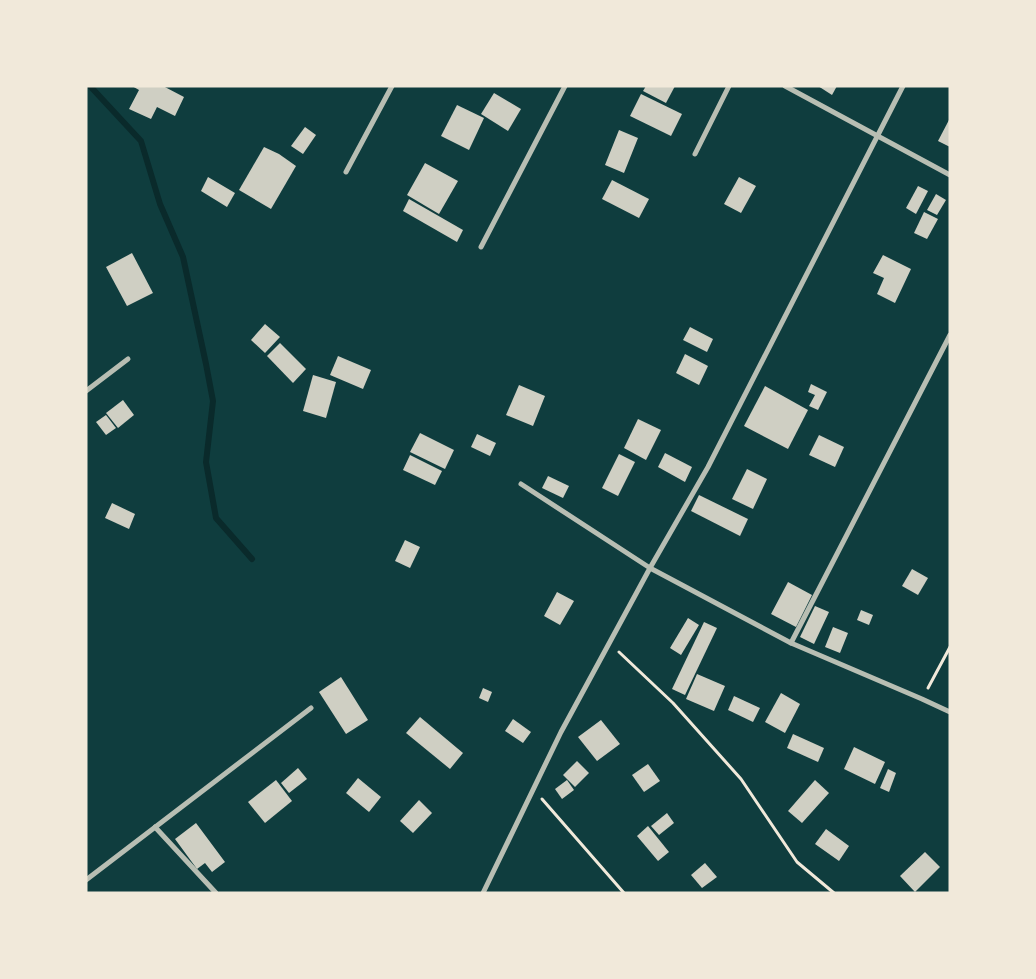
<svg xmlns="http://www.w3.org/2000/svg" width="1036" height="979" font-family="Arial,sans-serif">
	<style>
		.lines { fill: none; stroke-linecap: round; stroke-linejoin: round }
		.stream { stroke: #0a2a2b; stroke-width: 6 }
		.building { fill: #cfcfc3 }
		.path { stroke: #f1e9da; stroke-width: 3 }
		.minor { stroke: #b8beb3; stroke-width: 5 }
	</style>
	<rect width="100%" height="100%" fill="#0f3d3e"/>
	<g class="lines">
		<polyline class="stream" points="90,86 141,141 160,204 183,257 206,364 213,401 206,462 216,518 252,559"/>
	</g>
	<g class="building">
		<polygon points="132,86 163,86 184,97 175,116 157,107 151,119 129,109 139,90"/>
		<polygon points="646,86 675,86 666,103 643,91"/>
		<polygon points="818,86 837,86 832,95"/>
		<polygon points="494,93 521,109 508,131 481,114"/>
		<polygon points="641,94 682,114 671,136 630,116"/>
		<polygon points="457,105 484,118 469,150 441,136"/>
		<polygon points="950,118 950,147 938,141"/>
		<polygon points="305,127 316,135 303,154 291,146"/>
		<polygon points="619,130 638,138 624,173 605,165"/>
		<polygon points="264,147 279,154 296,166 271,209 239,190"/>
		<polygon points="425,163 458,181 439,214 407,195"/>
		<polygon points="208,177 235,193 227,207 201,191"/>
		<polygon points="739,177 756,186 741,213 724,204"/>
		<polygon points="612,180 649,199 639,218 602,199"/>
		<polygon points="918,186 928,191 916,214 906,208"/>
		<polygon points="936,194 946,200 937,215 927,210"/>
		<polygon points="409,199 463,230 457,242 403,211"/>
		<polygon points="924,212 938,219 927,239 914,233"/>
		<polygon points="132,253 153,293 127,306 106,267"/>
		<polygon points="883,255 911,269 895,303 877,294 884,278 873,273"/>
		<polygon points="265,324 280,337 265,353 251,340"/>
		<polygon points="690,327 713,339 707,352 683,340"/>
		<polygon points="280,343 306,369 293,383 267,356"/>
		<polygon points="685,354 708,366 699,385 676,373"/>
		<polygon points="338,356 371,370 363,389 330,375"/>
		<polygon points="313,375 336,382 326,418 303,411"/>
		<polygon points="811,384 827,392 818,410 809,406 815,395 808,392"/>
		<polygon points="519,385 545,396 533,426 506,415"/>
		<polygon points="765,386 808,410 788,449 744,426"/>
		<polygon points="123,400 134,415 118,428 106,413"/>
		<polygon points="106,415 116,428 106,435 96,422"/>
		<polygon points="638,419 661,430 646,460 624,448"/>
		<polygon points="420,433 454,450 445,469 410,452"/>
		<polygon points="477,434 496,443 490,456 471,447"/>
		<polygon points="819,435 844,447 835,467 809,455"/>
		<polygon points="665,453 692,467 685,482 658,467"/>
		<polygon points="619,454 635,462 618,496 602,488"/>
		<polygon points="410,455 442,471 435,485 403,470"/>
		<polygon points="747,469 767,479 753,509 732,499"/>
		<polygon points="548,476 569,486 563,498 542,488"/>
		<polygon points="699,495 748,519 740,536 691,511"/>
		<polygon points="112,503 135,514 129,529 105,518"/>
		<polygon points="405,540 420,547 410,568 395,561"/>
		<polygon points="912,569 928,578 918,595 902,586"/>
		<polygon points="788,582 812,595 796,627 771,614"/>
		<polygon points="557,592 574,601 560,625 544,616"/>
		<polygon points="815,606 829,612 814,644 800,637"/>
		<polygon points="861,610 873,615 869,625 857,620"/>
		<polygon points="688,618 699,625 681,655 670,648"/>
		<polygon points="704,622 717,628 685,695 672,689"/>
		<polygon points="833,627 848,633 840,653 825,647"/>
		<polygon points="697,674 725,686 714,711 686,699"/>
		<polygon points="341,677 368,720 346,734 319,692"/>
		<polygon points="483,688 492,692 488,702 479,698"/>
		<polygon points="781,693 800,704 785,733 765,722"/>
		<polygon points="734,696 760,708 753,722 728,710"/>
		<polygon points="420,717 463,753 450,769 406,733"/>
		<polygon points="513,719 531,732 523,743 505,731"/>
		<polygon points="601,720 620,744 597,761 578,737"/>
		<polygon points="793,734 824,748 818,762 787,748"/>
		<polygon points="854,747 885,762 875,784 844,769"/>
		<polygon points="577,761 589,773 575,787 563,775"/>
		<polygon points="648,764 660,781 644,792 632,775"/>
		<polygon points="298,768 307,779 289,793 281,783"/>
		<polygon points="888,769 896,773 889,792 880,788"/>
		<polygon points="358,778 381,797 369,812 346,793"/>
		<polygon points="276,780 292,801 265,823 248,802"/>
		<polygon points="567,780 574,790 562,799 555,789"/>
		<polygon points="815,780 829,793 802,823 788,811"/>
		<polygon points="419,800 432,813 413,833 400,821"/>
		<polygon points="667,813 674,823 659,835 651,826"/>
		<polygon points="196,823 225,862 212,872 205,863 197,869 175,839"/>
		<polygon points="648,826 669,852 658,861 637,836"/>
		<polygon points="826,829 849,846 839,861 815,844"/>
		<polygon points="925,852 940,867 915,892 900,876"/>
		<polygon points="705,863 717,877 702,888 691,875"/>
	</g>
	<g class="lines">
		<g class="path">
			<polyline points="619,652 673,703 741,779 797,862 834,893"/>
			<polyline points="928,688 950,647"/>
			<polyline points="542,799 624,893"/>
		</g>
		<g class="minor">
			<polyline points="785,86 950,175"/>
			<polyline points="695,154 729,86"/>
			<polyline points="346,172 392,86"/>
			<polyline points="481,247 565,86"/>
			<polyline points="86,391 128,359"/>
			<polyline points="521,484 650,568 791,643 922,699 950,712"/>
			<polyline points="791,643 950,335"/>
			<polyline points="155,827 216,893"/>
			<polyline points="86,880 311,708"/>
			<polyline points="483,893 561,732 650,568 708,467 903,86"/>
		</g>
	</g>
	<rect width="1036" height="979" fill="none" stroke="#f1e9da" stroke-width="175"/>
</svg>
